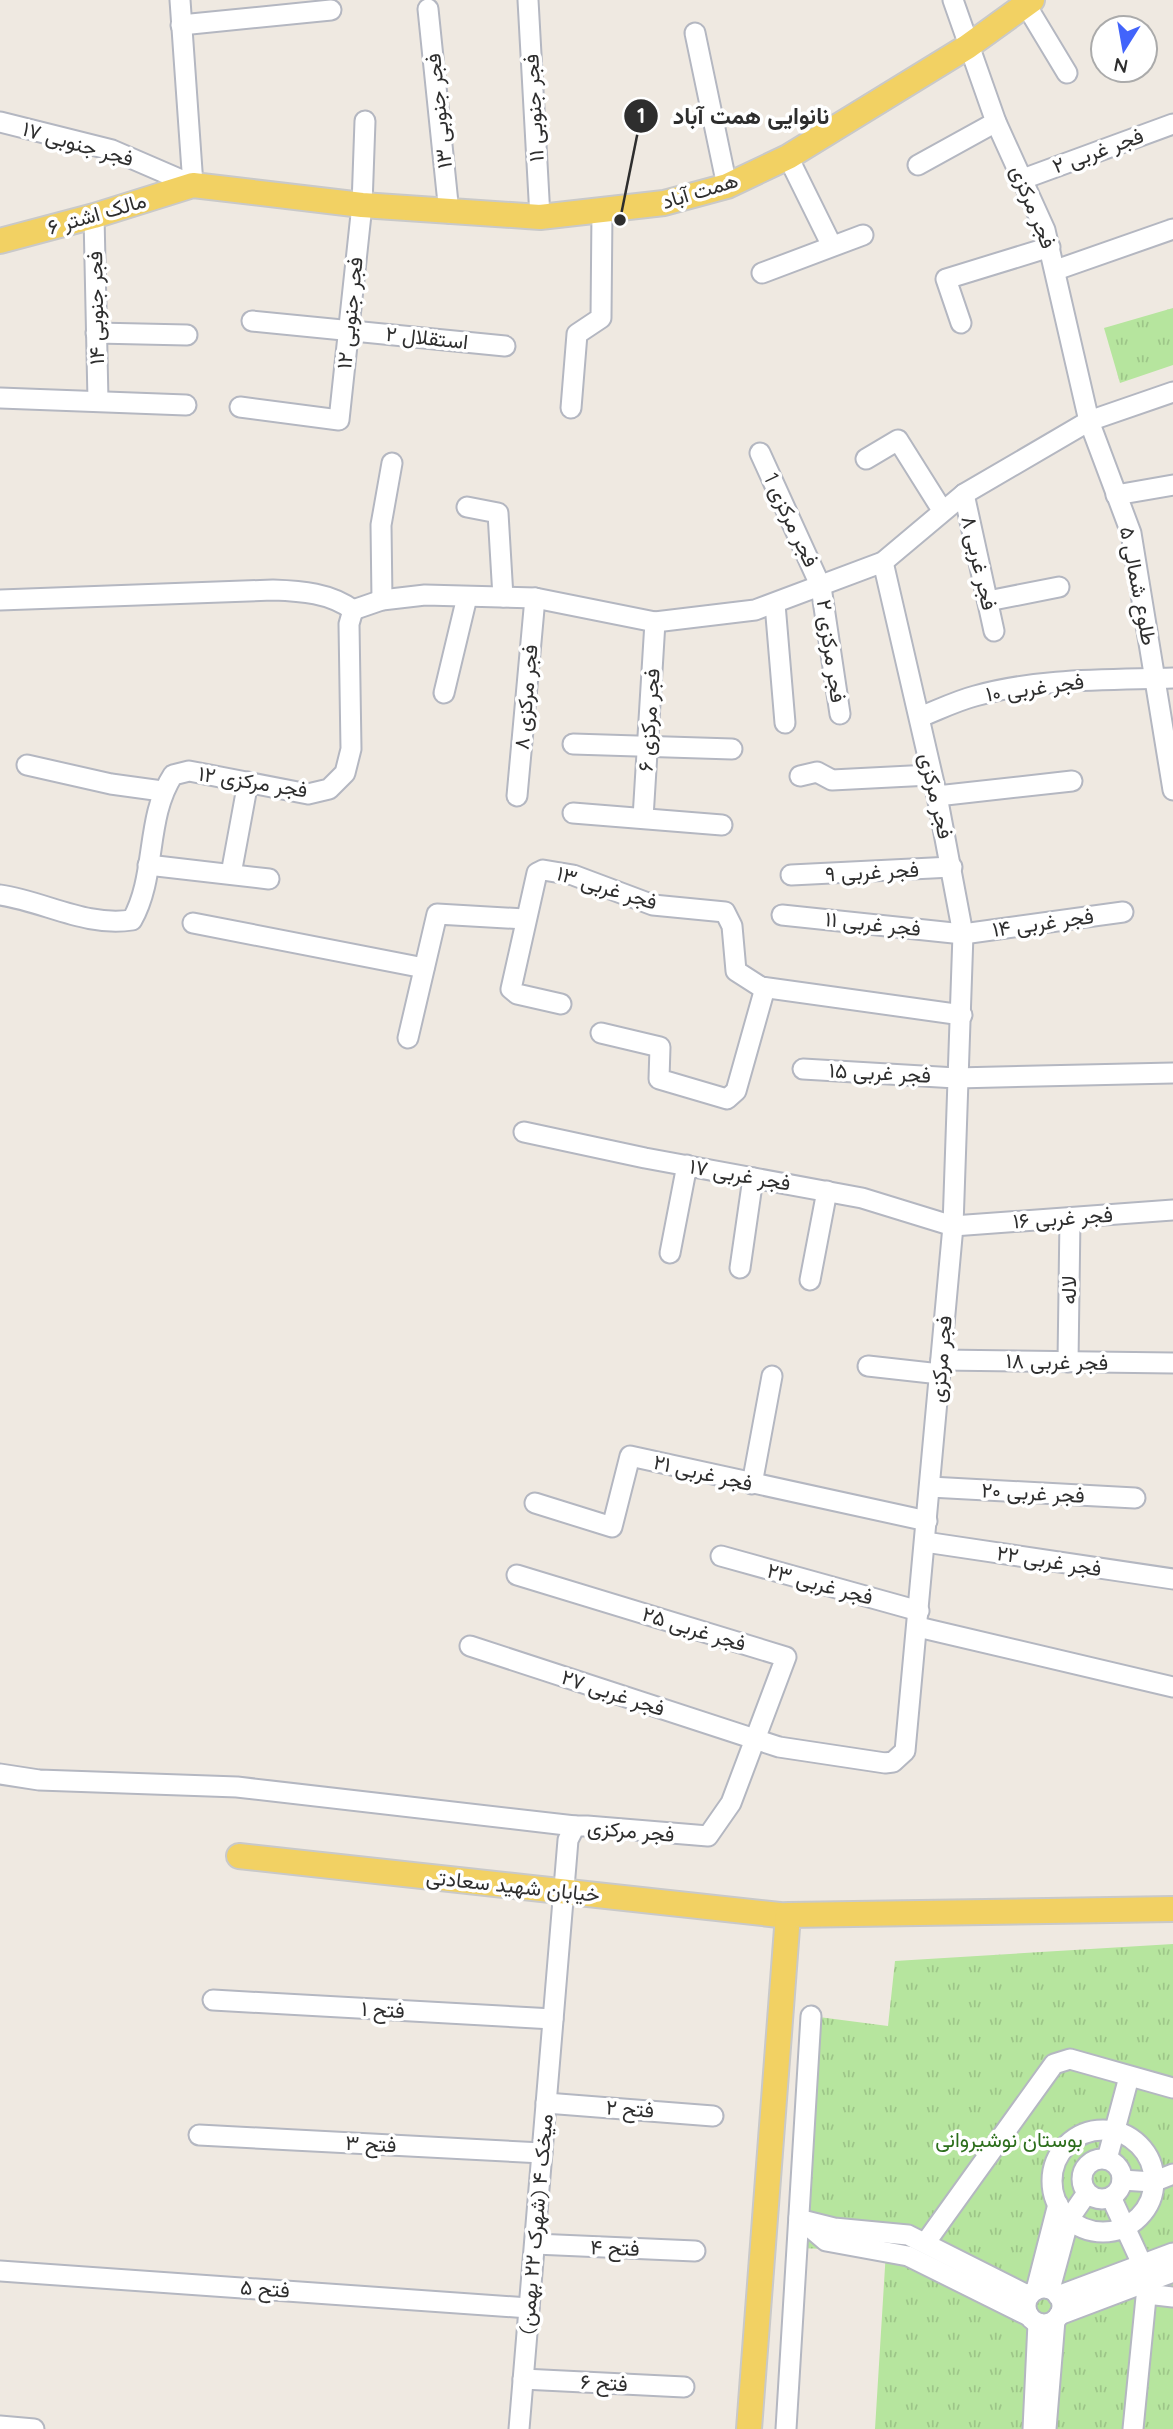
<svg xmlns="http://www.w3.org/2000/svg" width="1173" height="2429" font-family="Quicksand,Vazirmatn,sans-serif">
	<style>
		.park { fill: url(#park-tufts) }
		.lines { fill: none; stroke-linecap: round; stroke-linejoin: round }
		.minor-casing { stroke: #b4b7c1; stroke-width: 23 }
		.major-casing { stroke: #c9c9c9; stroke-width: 28 }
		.minor { stroke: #fff; stroke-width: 19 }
		.major { stroke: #f2d163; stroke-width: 24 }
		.labels { text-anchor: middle; stroke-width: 7; stroke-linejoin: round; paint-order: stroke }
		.street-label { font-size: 21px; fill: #2e2e2e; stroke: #fff }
		.park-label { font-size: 21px; fill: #2c6e1b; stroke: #fff }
		.leader { fill: none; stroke: #2e2e2e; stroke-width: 2.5 }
		.callout-dot { fill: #2e2e2e; stroke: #fff; stroke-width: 2.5 }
		.mark-label { font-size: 21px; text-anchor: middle; font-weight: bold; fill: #fff }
		.callout-label { font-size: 23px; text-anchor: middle; font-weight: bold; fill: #2e2e2e; stroke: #fff; stroke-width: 7; stroke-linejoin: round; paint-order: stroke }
	</style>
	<defs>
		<pattern id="park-tufts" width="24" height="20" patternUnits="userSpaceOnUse" patternTransform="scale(1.75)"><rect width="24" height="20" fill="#b6e59e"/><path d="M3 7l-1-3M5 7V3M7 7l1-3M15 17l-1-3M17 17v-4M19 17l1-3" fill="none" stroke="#9dc588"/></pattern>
	</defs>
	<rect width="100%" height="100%" fill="#efe9e1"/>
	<g class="park">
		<polygon points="1173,308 1173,365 1120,383 1104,328"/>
		<polygon points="1173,1944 1173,2429 875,2429 886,2251 797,2248 811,2016 888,2026 895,1961"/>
	</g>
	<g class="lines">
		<defs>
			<g id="minor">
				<polyline points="528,0 540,217"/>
				<polyline points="953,0 996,122 1045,230 1089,421 1131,533 1173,790"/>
				<polyline points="1026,5 1067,73"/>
				<polyline points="428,9 449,213"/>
				<polyline points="181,25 331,10"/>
				<polyline points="695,33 727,186"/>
				<polyline points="0,122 112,150 193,185 180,0"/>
				<polyline points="788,157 832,246"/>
				<polyline points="918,165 996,122"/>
				<polyline points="1023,179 1173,124"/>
				<polyline points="94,216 98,400"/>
				<polyline points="1056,270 1173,229"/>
				<polyline points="762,273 863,235"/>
				<polyline points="252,321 505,346"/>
				<polyline points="961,323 946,279 1050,247"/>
				<polyline points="96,333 187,335"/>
				<polyline points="0,398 186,405"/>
				<polyline points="240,407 339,420 362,205 365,121"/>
				<polyline points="571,408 577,334 601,318 602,211"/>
				<polyline points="760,453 821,587 840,714"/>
				<polyline points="866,459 898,440 942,510"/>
				<polyline points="964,494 994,631"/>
				<polyline points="1116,495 1173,485"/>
				<polyline points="467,507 498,513 503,597"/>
				<path d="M0,600L273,590C302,591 330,593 353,610"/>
				<polyline points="382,600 381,525 392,463"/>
				<polyline points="988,601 1059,587"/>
				<polyline points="775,604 785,723"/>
				<polyline points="353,610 382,600 425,595 535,598 655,622 755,610 883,562 964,494 1089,421 1173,392"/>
				<polyline points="444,693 467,597"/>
				<path d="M920,717C938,710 956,701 975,696C1039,678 1107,680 1173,678"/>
				<polyline points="573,744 732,749"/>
				<polyline points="27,765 111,784 162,791"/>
				<polyline points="800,776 817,772 832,780 930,775"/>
				<polyline points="517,796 535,598"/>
				<polyline points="937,796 1072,781"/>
				<polyline points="573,813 722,825"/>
				<polyline points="643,818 655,622"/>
				<polyline points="148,865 269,879"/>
				<polyline points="231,874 248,782"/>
				<polyline points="791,875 952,867"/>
				<path d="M0,895C46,902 86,927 132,920C157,876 145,818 173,775L189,771L308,794L329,789L345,773L351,749L349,624L353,610"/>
				<polyline points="782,915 963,934 1123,912"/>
				<polyline points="193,923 424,968"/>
				<polyline points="561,1004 517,994 511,989 537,873 543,870 573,875 653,905 725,912 732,926 736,971 761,987 962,1015"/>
				<polyline points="601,1033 660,1047 659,1079 727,1099 736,1091 765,988"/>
				<polyline points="408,1038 437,914 525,919"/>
				<polyline points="803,1069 956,1078 1173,1073"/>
				<polyline points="524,1132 645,1158 862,1198 953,1226 1173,1210"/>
				<polyline points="670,1253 687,1165"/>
				<polyline points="740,1268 753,1178"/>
				<polyline points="810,1280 827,1191"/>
				<polyline points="941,1360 1173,1363"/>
				<polyline points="1068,1362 1070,1218"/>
				<polyline points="868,1366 940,1374"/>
				<polyline points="752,1484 772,1376"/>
				<polyline points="930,1487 1135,1498"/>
				<polyline points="535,1503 612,1527 630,1456 927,1521"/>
				<polyline points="925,1542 1173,1579"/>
				<polyline points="721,1556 919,1611"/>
				<polyline points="517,1575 786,1657 731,1803 708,1836 587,1826 575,1826 568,1840 519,2429"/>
				<polyline points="918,1627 1173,1687"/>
				<polyline points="470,1646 779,1747 885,1763 893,1762 905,1751 953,1226 963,934 937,796 883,562"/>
				<polyline points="0,1774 39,1780 237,1787 575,1826"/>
				<polyline points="213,2000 553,2019"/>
				<polyline points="546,2103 713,2116"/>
				<circle cx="1103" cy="2181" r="51"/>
				<polyline points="199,2135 542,2153"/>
				<circle cx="1102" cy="2179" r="20"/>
				<polyline points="1107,2159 1129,2077"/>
				<polyline points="1122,2180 1153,2182 1173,2174"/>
				<polyline points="1111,2197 1148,2277 1133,2429"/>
				<polyline points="799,2218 826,2241 908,2256 1029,2316"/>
				<polyline points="806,2221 834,2228 908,2235 1029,2296"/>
				<polyline points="926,2242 1054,2064 1070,2059 1173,2088"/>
				<polyline points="535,2244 695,2251"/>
				<polyline points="0,2271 529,2308"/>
				<circle cx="1044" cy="2306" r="18"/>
				<polyline points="1050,2289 1069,2219 1087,2193"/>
				<polyline points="1036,2290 1058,2204"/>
				<polyline points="1147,2294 1173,2297"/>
				<polyline points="1058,2296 1173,2253"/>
				<polyline points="1059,2315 1173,2272"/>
				<polyline points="523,2379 684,2387"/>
				<polyline points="0,2426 34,2429"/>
				<polyline points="786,2429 811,2016"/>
				<polyline points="1033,2429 1038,2323"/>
				<polyline points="1046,2429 1055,2320"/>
			</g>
			<g id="major">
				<polyline points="0,241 94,216 193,185 362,205 540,217 664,203 727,186 788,157 967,47 1032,0"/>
				<polyline points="239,1856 789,1916"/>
				<polyline points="749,2429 788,1915 1173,1909"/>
			</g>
		</defs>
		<use href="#minor" class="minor-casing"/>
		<use href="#major" class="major-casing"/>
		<use href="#minor" class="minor"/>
		<use href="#major" class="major"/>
	</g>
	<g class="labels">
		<g class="street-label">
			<text transform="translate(534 108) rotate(-93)" y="7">فجر جنوبی ۱۱</text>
			<text transform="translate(439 111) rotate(-96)" y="7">فجر جنوبی ۱۳</text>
			<text transform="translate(78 144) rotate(16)" y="7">فجر جنوبی ۱۷</text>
			<text transform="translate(1098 151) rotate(-20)" y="7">فجر غربی ۲</text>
			<text transform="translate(700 191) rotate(-17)" y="7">همت آباد</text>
			<text transform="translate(1033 207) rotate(68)" y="7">فجر مرکزی</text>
			<text transform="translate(97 214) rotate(-16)" y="7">مالک اشتر ۶</text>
			<text transform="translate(96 308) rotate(-91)" y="7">فجر جنوبی ۱۴</text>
			<text transform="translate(350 313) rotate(-84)" y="7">فجر جنوبی ۱۲</text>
			<text transform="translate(427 338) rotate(6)" y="7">استقلال ۲</text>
			<text transform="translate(791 520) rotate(65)" y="7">فجر مرکزی 1</text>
			<text transform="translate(979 563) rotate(77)" y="7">فجر غربی ۸</text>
			<text transform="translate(1138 586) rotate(79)" y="7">طلوع شمالی ۵</text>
			<text transform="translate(831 651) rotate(82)" y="7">فجر مرکزی ۲</text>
			<text transform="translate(1035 688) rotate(-8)" y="7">فجر غربی ۱۰</text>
			<text transform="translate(526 697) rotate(-85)" y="7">فجر مرکزی ۸</text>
			<text transform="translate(649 720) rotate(-86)" y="7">فجر مرکزی ۶</text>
			<text transform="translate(253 782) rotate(9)" y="7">فجر مرکزی ۱۲</text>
			<text transform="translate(936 796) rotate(77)" y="7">فجر مرکزی</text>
			<text transform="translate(872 872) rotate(-3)" y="7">فجر غربی ۹</text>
			<text transform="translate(607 888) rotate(17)" y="7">فجر غربی ۱۳</text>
			<text transform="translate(1043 923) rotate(-8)" y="7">فجر غربی ۱۴</text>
			<text transform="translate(873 924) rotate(6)" y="7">فجر غربی ۱۱</text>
			<text transform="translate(880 1073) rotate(3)" y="7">فجر غربی ۱۵</text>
			<text transform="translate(740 1175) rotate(10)" y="7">فجر غربی ۱۷</text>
			<text transform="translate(1063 1218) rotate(-4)" y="7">فجر غربی ۱۶</text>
			<text transform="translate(1069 1290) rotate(-89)" y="7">لاله</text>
			<text transform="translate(941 1359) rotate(-85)" y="7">فجر مرکزی</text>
			<text transform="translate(1057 1362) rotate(1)" y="7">فجر غربی ۱۸</text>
			<text transform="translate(703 1473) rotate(13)" y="7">فجر غربی ۲۱</text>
			<text transform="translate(1033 1493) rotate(3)" y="7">فجر غربی ۲۰</text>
			<text transform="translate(1049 1561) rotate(9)" y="7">فجر غربی ۲۲</text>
			<text transform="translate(820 1584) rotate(15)" y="7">فجر غربی ۲۳</text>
			<text transform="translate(694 1629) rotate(17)" y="7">فجر غربی ۲۵</text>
			<text transform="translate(613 1693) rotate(18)" y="7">فجر غربی ۲۷</text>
			<text transform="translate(631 1831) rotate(5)" y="7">فجر مرکزی</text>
			<text transform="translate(513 1886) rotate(6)" y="7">خیابان شهید سعادتی</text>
			<text transform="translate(383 2010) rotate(3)" y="7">فتح ۱</text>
			<text transform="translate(630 2109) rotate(4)" y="7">فتح ۲</text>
			<text transform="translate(371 2144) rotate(3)" y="7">فتح ۳</text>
			<text transform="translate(536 2224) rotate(-85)" y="7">(شهرک ۲۲ بهمن) میخک ۴</text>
			<text transform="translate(615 2248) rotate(2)" y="7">فتح ۴</text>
			<text transform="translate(265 2289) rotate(4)" y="7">فتح ۵</text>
			<text transform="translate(604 2383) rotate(3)" y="7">فتح ۶</text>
		</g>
		<g class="park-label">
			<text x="1009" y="2147">بوستان نوشیروانی</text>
		</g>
	</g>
	<path class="leader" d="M620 220L641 116"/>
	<g class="callout-dot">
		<circle cx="620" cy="220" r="7"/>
		<circle cx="641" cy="116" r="18"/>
	</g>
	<g class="mark-label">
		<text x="641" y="123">1</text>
	</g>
	<g class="callout-label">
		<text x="751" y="124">نانوایی همت آباد</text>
	</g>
	<g transform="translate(1124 49) rotate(191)"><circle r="33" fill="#ffffff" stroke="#ababab" stroke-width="2"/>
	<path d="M0-5L12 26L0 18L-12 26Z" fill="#4264fb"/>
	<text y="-10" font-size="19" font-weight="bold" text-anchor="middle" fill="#2e2e2e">N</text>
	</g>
</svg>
